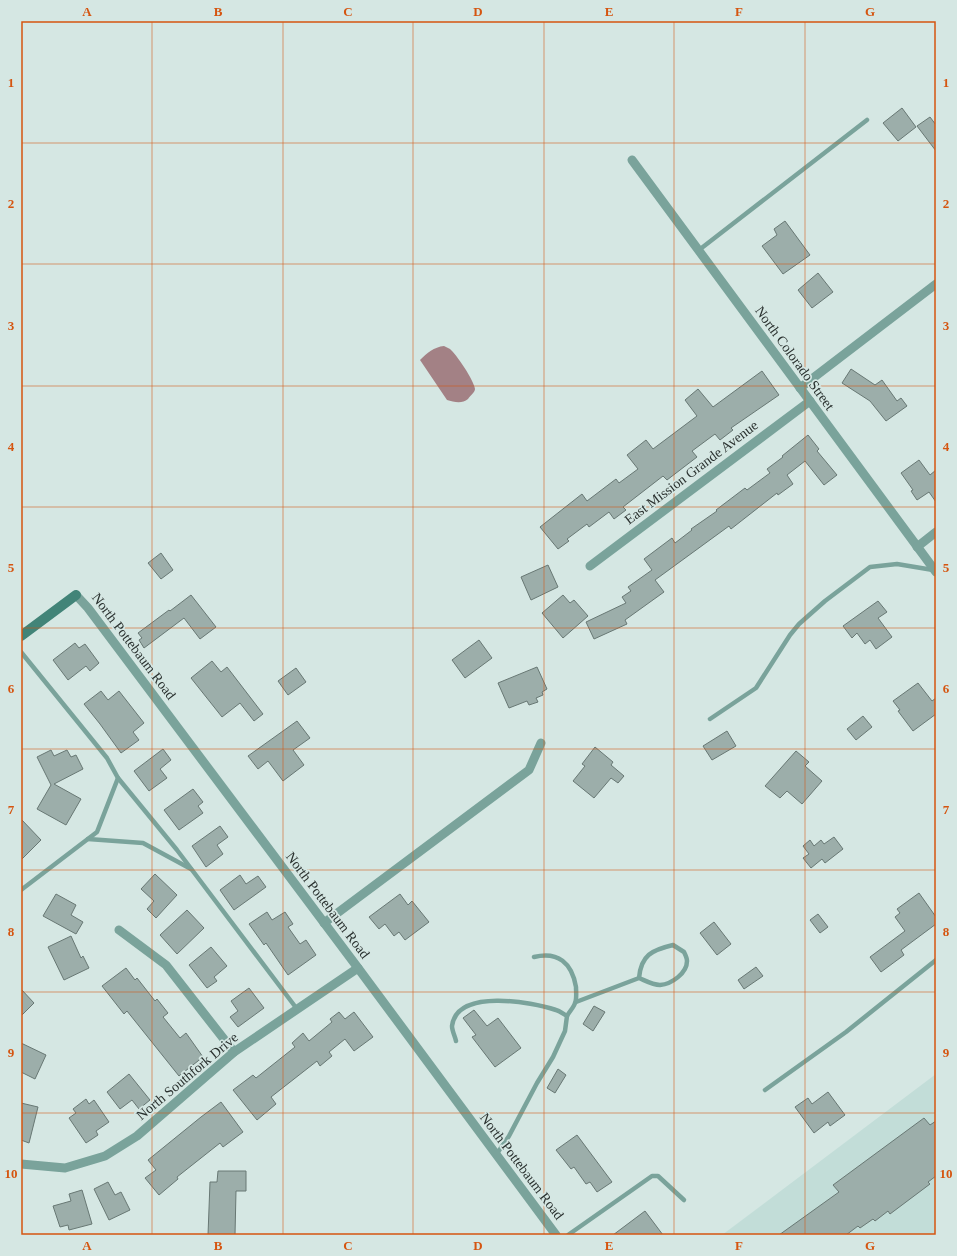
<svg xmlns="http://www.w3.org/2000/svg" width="957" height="1256" font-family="'Times New Roman',serif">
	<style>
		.built { fill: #c2ddd8 }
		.water { fill: #a38185 }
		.building { fill: #9caeaa; stroke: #687874 }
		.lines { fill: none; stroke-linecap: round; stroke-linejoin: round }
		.lane { stroke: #7aa39b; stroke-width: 4.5 }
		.street { stroke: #7aa39b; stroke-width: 9 }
		.secondary { stroke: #428478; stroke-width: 10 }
		.grid { fill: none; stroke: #d55510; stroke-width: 1; stroke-opacity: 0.55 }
		.labels { text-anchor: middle; stroke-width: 3.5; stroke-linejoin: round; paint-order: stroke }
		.street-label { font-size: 14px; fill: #2a312f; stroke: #d5e7e3 }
		.neatline { fill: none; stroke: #d55510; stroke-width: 1.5 }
		.grid-label { font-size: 13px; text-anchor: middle; font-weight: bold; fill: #d55510 }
	</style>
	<rect width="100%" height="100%" fill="#d5e7e3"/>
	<polygon class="built" points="936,1074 936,1235 722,1235"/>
	<path class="water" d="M444,346C446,347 448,348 450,349C456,354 474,380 475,389C475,392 470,396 468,399C462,404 454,402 447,400L420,360C427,353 434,347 444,346Z"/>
	<g class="building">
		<polygon points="902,108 916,127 898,141 883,123"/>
		<polygon points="930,117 936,125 936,151 917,126"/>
		<polygon points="785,221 810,255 783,274 762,246 777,235 774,229"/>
		<polygon points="818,273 833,292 812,308 798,290"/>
		<polygon points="851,369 875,385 882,380 897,401 901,398 907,406 886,421 870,401 842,383"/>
		<polygon points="762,371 779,395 731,428 733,430 720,440 715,434 692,451 697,457 667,480 663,476 623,507 626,510 614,519 609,512 589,527 587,524 567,539 569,541 558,549 540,527 582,494 587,501 616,479 619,483 638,469 627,455 646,440 653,449 697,416 685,400 698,389 713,407"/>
		<polygon points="808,435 819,449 817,451 837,475 824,485 805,461 787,475 793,484 778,495 777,493 731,529 729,526 655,580 664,592 625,620 627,624 594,639 586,622 626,603 622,597 631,591 628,587 652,570 644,559 672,538 675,543 692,530 691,529 717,511 716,510 745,488 747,490 770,473 767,469 783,457 782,456"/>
		<polygon points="919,460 930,475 936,470 936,502 929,492 917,500 911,491 913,490 901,473"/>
		<polygon points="161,553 173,570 161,579 148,563"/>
		<polygon points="548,565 558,587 531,600 521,577"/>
		<polygon points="191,595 216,627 200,639 184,618 144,648 139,640 142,638 138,633 169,610 170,611"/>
		<polygon points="563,595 570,603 574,600 588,616 563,638 542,613"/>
		<polygon points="878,601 887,612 878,618 892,637 876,649 870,640 865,644 857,633 852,638 843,626"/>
		<polygon points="479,640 492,658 465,678 452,660"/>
		<polygon points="75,643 79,648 85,644 99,663 90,671 86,666 68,680 53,660"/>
		<polygon points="212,661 221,672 227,667 263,714 254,721 240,703 222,717 191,678"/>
		<polygon points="537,667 547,689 542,692 543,695 536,698 538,702 529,705 527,701 509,708 498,683"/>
		<polygon points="296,668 306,682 288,695 278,681"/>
		<polygon points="918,683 932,701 936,698 936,714 913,731 898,711 900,710 893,701"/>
		<polygon points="101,691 108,700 119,691 144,723 133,732 139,740 121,753 100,724 84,704"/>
		<polygon points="863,716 872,727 856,740 847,729"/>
		<polygon points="297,721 310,738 293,750 304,765 283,781 268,761 258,769 248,756"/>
		<polygon points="727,731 736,746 712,760 703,746"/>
		<polygon points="595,747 613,762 611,765 624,776 618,783 611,778 594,798 573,781 585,766 582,764"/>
		<polygon points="163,749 171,760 160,769 167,778 149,791 134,771"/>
		<polygon points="51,750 54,756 67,750 71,757 76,755 83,769 54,784 81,799 66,825 37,809 51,785 37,757"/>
		<polygon points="796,751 809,762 805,766 822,781 802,804 787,791 780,798 765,786"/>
		<polygon points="193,789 203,802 198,806 203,813 179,830 164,810"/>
		<polygon points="21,819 41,840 21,860"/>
		<polygon points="220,826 228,837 217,845 223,854 206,867 192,846"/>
		<polygon points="834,837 843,849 825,863 822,859 811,868 803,858 809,854 803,846 810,840 814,846 821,840 824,844"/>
		<polygon points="155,874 177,895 156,918 147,909 154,901 141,889"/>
		<polygon points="240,875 246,884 258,876 266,887 234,910 220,890"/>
		<polygon points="919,893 936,917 936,924 901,950 904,955 881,972 870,957 905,931 895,917 900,913 897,909"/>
		<polygon points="56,894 76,905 71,915 83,922 76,934 43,916"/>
		<polygon points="400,894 408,905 412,901 429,922 405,940 399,932 394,936 385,924 379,929 369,917"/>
		<polygon points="187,910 204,928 177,954 160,935"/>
		<polygon points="267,912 272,920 285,912 293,924 288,927 300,944 306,940 316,955 288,975 266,943 264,945 249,924"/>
		<polygon points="818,914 828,927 820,933 810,920"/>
		<polygon points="714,922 731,944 717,955 700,933"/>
		<polygon points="71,936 81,958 83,956 89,968 64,980 48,947"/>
		<polygon points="211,947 227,966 214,977 217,981 207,988 189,965"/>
		<polygon points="756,967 763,976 744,989 738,980"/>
		<polygon points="126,968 135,980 137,978 155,1001 157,999 168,1013 163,1017 180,1038 186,1033 203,1057 179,1076 127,1011 124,1014 102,986"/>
		<polygon points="249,988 264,1008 238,1027 230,1017 238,1011 231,1001"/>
		<polygon points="21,989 34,1003 21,1016"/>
		<polygon points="594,1006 605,1012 593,1031 583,1024"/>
		<polygon points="474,1010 487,1026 498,1018 521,1048 495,1067 472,1037 476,1035 463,1018"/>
		<polygon points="339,1012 345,1019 354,1012 373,1037 354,1051 345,1039 329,1052 332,1056 320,1066 317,1061 271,1097 276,1104 257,1120 233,1090 253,1075 256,1078 295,1047 292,1043 303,1033 309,1041 332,1022 330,1019"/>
		<polygon points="21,1043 46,1055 35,1079 21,1072"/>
		<polygon points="558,1069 566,1075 555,1093 547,1088"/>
		<polygon points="129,1074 150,1100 139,1109 132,1100 120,1109 107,1092"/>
		<polygon points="828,1092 845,1115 830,1126 828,1122 814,1133 795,1107 808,1098 812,1104"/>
		<polygon points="86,1099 89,1104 94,1100 109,1122 96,1131 98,1135 86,1143 69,1118 76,1113 73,1109"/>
		<polygon points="221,1102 243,1132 223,1147 220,1143 177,1177 178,1179 159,1195 145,1178 156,1170 148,1160 201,1117"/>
		<polygon points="21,1103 38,1107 29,1143 21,1140"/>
		<polygon points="924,1118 930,1125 936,1121 936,1176 928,1182 930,1184 890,1214 888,1211 875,1221 873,1219 860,1228 858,1226 846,1235 779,1235 839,1192 833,1185"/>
		<polygon points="577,1135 612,1182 597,1192 590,1182 586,1184 574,1167 571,1169 556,1150"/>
		<polygon points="218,1171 246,1171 246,1191 236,1191 235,1235 208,1235 210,1182 217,1182"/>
		<polygon points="108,1182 115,1195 121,1192 130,1210 109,1220 94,1189"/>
		<polygon points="82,1190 92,1224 69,1230 68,1225 60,1227 53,1206 71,1201 69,1194"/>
		<polygon points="645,1211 663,1235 613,1235"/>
	</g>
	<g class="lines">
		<g class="lane">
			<polyline points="699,250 867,120"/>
			<polyline points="21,652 107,758 118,778 97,832 21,890"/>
			<polyline points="710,719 756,688 790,635 799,624 825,601 870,567 897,564 933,570"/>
			<polyline points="118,778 177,850 297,1009"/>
			<polyline points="88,839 143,843 191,869"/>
			<path d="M534,957C558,951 572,963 576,987C576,992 577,999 575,1003C574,1007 569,1012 567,1016"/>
			<path d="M576,1002L639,978C641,955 652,950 673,945L684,952C685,954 687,958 687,961C687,973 672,984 660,985C653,985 646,981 639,978"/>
			<path d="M456,1041C455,1036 452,1031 452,1026C457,988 532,1002 556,1010C560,1011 563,1014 567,1016L565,1031L553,1057L537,1083L509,1136L496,1155"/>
			<polyline points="765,1090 846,1032 936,960"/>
			<polyline points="568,1235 652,1176 658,1176 684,1200"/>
		</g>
		<g class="street">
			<polyline points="632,160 936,572"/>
			<polyline points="800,388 936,284"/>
			<polyline points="917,547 936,532"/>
			<polyline points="590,566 810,401"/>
			<polyline points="76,595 88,608 358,968 556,1235"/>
			<polyline points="324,923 529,770 541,743"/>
			<polyline points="119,930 166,965 234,1052"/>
			<polyline points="21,1164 65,1168 105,1156 137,1136 234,1052 358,968"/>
		</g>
		<polyline class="secondary" points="21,636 76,595"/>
	</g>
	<path class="grid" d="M152,21V1235M283,21V1235M413,21V1235M544,21V1235M674,21V1235M805,21V1235M21,143H936M21,264H936M21,386H936M21,507H936M21,628H936M21,749H936M21,870H936M21,992H936M21,1113H936"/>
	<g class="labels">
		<g class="street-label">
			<text transform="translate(795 358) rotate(54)" y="5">North Colorado Street</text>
			<text transform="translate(691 472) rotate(-37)" y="5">East Mission Grande Avenue</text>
			<text transform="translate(134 646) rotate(53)" y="5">North Pottebaum Road</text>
			<text transform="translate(328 905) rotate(53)" y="5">North Pottebaum Road</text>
			<text transform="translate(187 1076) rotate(-40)" y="5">North Southfork Drive</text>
			<text transform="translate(522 1166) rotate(53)" y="5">North Pottebaum Road</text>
		</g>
	</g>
	<rect width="957" height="1256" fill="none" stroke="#d5e7e3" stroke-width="44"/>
	<rect x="22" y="22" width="913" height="1212" class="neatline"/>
	<g class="grid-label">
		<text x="87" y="16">A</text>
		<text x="218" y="16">B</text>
		<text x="348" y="16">C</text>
		<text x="478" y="16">D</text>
		<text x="609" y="16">E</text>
		<text x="739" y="16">F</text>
		<text x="870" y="16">G</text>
		<text x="11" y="87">1</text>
		<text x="946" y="87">1</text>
		<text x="11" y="208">2</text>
		<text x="946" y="208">2</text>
		<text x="11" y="330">3</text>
		<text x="946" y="330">3</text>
		<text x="11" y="451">4</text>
		<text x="946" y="451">4</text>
		<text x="11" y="572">5</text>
		<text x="946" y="572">5</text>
		<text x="11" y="693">6</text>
		<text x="946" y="693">6</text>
		<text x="11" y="814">7</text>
		<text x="946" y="814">7</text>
		<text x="11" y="936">8</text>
		<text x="946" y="936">8</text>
		<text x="11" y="1057">9</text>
		<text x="946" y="1057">9</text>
		<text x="11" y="1178">10</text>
		<text x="946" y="1178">10</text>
		<text x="87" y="1250">A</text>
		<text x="218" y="1250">B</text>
		<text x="348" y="1250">C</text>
		<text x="478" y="1250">D</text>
		<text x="609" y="1250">E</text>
		<text x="739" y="1250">F</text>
		<text x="870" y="1250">G</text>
	</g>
</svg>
